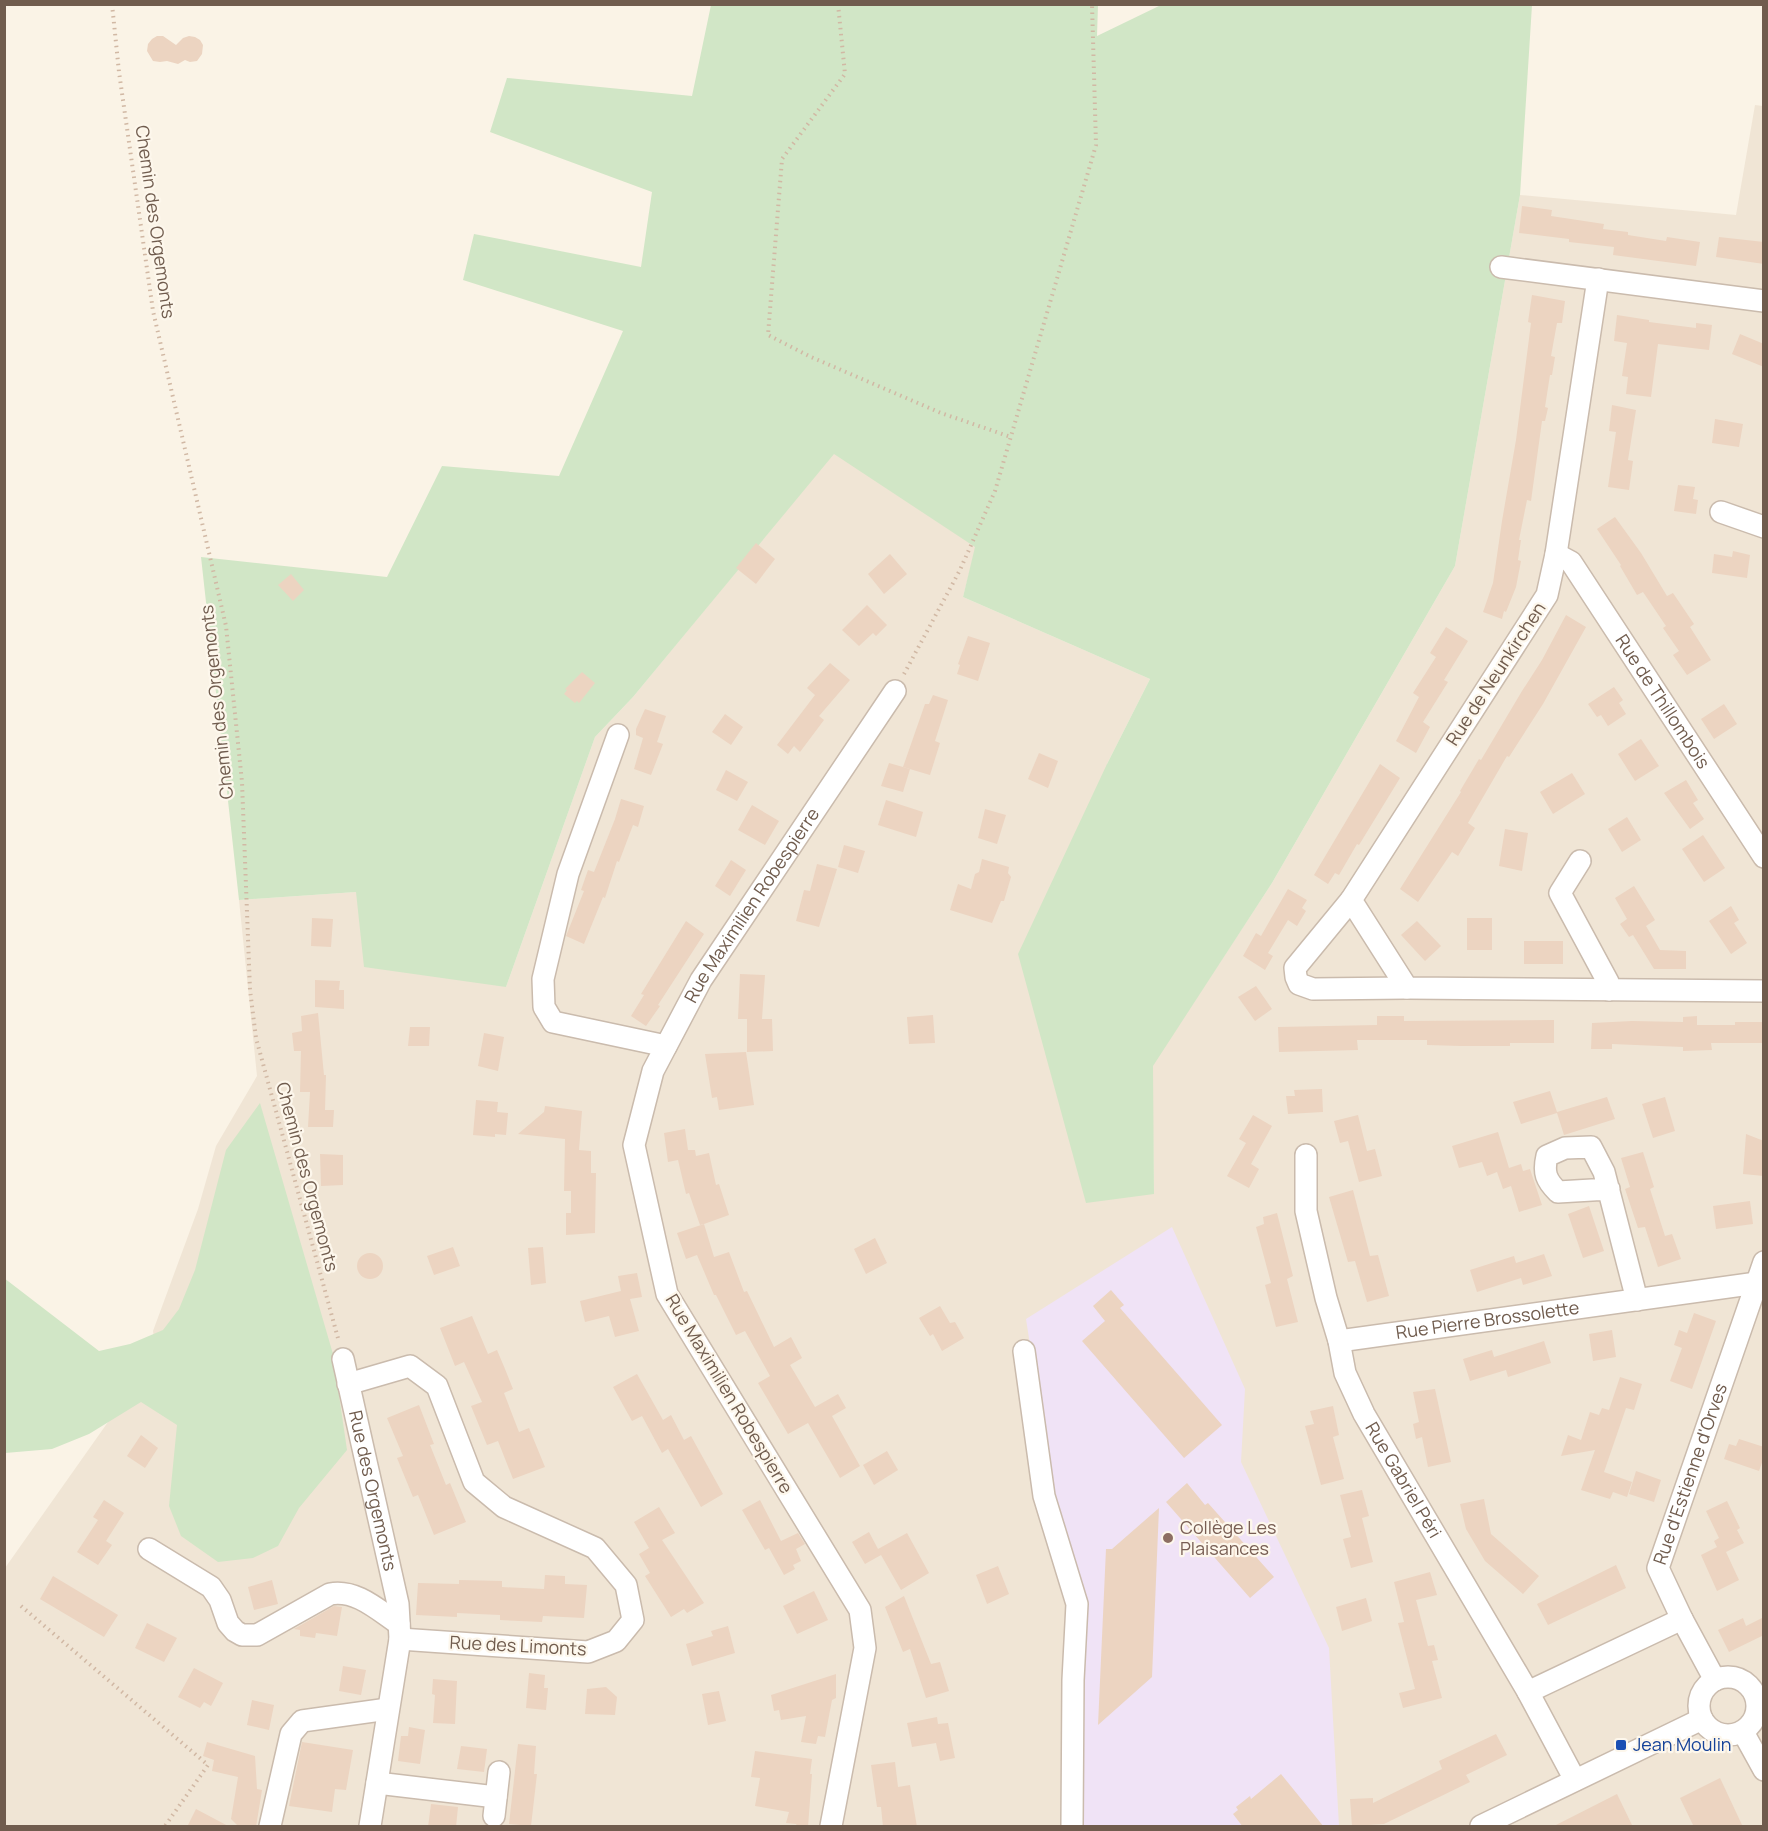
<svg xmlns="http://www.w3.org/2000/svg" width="1768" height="1831" font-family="Manrope,sans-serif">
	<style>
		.residential { fill: #f0e5d5 }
		.education { fill: #f0e3f6 }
		.green { fill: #d1e6c6 }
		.building { fill: #ecd4c1 }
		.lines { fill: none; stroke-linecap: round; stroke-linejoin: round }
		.minor-casing { stroke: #cabbad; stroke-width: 24 }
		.path { stroke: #d1b8a4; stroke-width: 4; stroke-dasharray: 1.5 4.5; stroke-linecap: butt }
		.minor { stroke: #fff; stroke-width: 21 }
		.education-dot { fill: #8d6e63; stroke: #fdf7ec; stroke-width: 2 }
		.transit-dot { fill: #1a4fb4; stroke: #fdf7ec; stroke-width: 2 }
		.labels { text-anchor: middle; stroke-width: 4.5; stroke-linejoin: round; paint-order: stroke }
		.street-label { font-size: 18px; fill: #705c4e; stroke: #fdf7ec }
		.education-label { font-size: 18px; fill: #785e54; stroke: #fdf7ec; text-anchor: start }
		.transit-label { font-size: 18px; fill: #164399; stroke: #fdf7ec; text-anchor: start }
	</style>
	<rect width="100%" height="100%" fill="#faf3e6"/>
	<polygon class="residential" points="1755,105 1763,106 1763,1826 5,1826 5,1568 156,1354 153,1331 198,1209 216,1146 257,1076 239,900 356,892 506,987 595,737 633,697 834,453 976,547 963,597 1150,679 1107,764 1154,1194 1152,1066 1272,883 1455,566 1520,195 1736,215"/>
	<polygon class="education" points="1172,1227 1245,1389 1241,1462 1329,1648 1339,1826 1067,1826 1072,1615 1026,1319"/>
	<g class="green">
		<polygon points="711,5 1098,5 1097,36 1161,5 1532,5 1520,195 1455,566 1272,883 1153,1066 1154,1194 1086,1203 1018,954 1107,764 1150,679 963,597 975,547 834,454 633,697 595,737 506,987 364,967 356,892 239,900 201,557 387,577 442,466 559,476 623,331 463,280 474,234 641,267 652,192 490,132 507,78 692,96"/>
		<polygon points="260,1103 333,1354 347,1450 299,1508 278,1546 253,1558 218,1562 181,1536 169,1506 177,1425 141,1402 89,1434 52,1449 5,1453 4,1278 99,1351 130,1344 163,1330 179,1309 195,1270 226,1150"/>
	</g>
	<g class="building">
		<polygon points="157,36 163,36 176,45 183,38 189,36 195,37 200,40 203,45 202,54 197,61 190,62 185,60 178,64 167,61 160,62 153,61 147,51 148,44 152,39"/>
		<polygon points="1522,206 1552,210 1551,216 1604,224 1603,229 1628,232 1628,235 1666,241 1667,237 1700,242 1696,266 1613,255 1614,247 1569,242 1569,239 1519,233"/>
		<polygon points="1719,237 1764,242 1764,264 1716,257"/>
		<polygon points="1532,295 1565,301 1562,323 1557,323 1551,356 1555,357 1552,375 1550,375 1545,407 1548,408 1545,421 1542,421 1531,501 1527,500 1519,540 1521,540 1518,560 1521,561 1516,587 1506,612 1504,611 1502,619 1483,612 1493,583 1502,521 1516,440 1531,323 1528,322"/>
		<polygon points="1617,315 1649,320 1649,322 1696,328 1696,323 1712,325 1709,350 1658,344 1651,397 1626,394 1628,377 1622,376 1627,343 1614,341"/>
		<polygon points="1740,334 1764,344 1764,367 1732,354"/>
		<polygon points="1612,405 1636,410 1628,460 1633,461 1629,490 1608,487 1616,432 1609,431"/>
		<polygon points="1715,419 1743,424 1739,447 1712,443"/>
		<polygon points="1678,485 1695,487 1693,499 1698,500 1696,514 1674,511"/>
		<polygon points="1615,517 1641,553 1667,596 1673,593 1694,624 1690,627 1711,660 1687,675 1673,655 1679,651 1663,628 1666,626 1643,592 1637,595 1620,566 1621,565 1597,529"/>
		<polygon points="756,543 775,559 756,584 736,568"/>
		<polygon points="1733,551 1750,555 1747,578 1712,573 1714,554 1732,557"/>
		<polygon points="890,554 907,574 884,594 868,574"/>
		<polygon points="291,574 304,590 293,601 278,585"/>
		<polygon points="867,605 887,625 876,636 873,633 859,646 842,630"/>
		<polygon points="1566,615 1586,627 1543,704 1509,757 1507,756 1468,823 1475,828 1458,856 1452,852 1418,902 1400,889 1461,792 1460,791 1479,759 1481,760 1522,691 1542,660"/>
		<polygon points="1446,627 1468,641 1444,680 1448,682 1423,722 1430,727 1416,753 1396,741 1419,697 1413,693 1436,657 1430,653"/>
		<polygon points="968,636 990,643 978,681 957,674 960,665 958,664"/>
		<polygon points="830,663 850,680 819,716 824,720 800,752 794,746 788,754 777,745 815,695 807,688"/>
		<polygon points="582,672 595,683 579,703 577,701 575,703 564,694 567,690 565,689"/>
		<polygon points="1614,687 1623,700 1619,703 1626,714 1608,726 1601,715 1597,717 1588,704"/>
		<polygon points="933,695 948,700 935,741 940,743 930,775 903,767 925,704 929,704"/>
		<polygon points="1724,704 1737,724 1714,739 1701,719"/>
		<polygon points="645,709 666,716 657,742 663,744 651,775 634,769 643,738 636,735 636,729"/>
		<polygon points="725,714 743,727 731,745 712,732"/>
		<polygon points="1641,739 1659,766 1635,781 1618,754"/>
		<polygon points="1039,753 1058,761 1048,788 1028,779"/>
		<polygon points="889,763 910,769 903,792 881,786"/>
		<polygon points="1380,764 1400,778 1359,845 1357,844 1339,875 1335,873 1328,884 1314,875"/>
		<polygon points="726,770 748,782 737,801 716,790"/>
		<polygon points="1572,773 1585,794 1553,814 1540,792"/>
		<polygon points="1686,780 1698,800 1693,803 1704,819 1690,829 1664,793"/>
		<polygon points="621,799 644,806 638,827 633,825 619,862 617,861 605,898 603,897 584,944 566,936 584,891 581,890 588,870 594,872 615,819"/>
		<polygon points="886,800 923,812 916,837 878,825"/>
		<polygon points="752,805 779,821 765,845 738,830"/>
		<polygon points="985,809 1006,815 997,844 978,838"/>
		<polygon points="1627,817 1641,840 1622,852 1608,829"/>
		<polygon points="1505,829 1528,833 1522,871 1499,866"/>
		<polygon points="1703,835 1725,868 1704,882 1682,849"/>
		<polygon points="844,845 865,851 858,873 838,867"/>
		<polygon points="982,859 1009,867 1008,873 1011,877 1004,901 1001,901 992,923 950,910 958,884 971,889 975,874 979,872"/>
		<polygon points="731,860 746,870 730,896 715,886"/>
		<polygon points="817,864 837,869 819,927 796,921 804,890 810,891"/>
		<polygon points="1634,886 1655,920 1646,926 1660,950 1686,951 1686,969 1654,969 1633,935 1629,937 1620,924 1627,919 1615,898"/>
		<polygon points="1288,889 1307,900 1302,908 1306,911 1297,926 1288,920 1268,953 1273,956 1265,970 1243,956 1256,933 1261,936"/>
		<polygon points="1731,906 1739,920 1734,923 1747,943 1731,954 1709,921"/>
		<polygon points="312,918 333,919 331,947 311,946"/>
		<rect x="1467" y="918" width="25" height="32"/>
		<polygon points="686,921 704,934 658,1005 660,1006 646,1026 631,1016 644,995 641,994"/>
		<polygon points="1417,921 1441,946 1425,961 1401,935"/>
		<rect x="1524" y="941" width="39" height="23"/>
		<polygon points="740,974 765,975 762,1019 772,1019 773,1051 747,1052 747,1019 738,1019"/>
		<polygon points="315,980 340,981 339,990 344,990 344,1009 315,1007"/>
		<polygon points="1256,986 1272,1009 1255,1021 1238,997"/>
		<polygon points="318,1013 324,1075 326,1075 325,1110 334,1110 333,1127 308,1127 310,1092 300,1092 301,1051 294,1051 292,1033 302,1031 301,1016"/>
		<polygon points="933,1015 935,1043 909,1044 907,1017"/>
		<polygon points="1377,1016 1404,1016 1404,1021 1554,1020 1554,1043 1510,1043 1510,1046 1461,1046 1427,1045 1427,1040 1357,1040 1358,1050 1279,1052 1278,1027 1377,1025"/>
		<polygon points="1697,1016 1697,1025 1735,1025 1735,1022 1763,1022 1763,1043 1711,1043 1712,1050 1683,1051 1683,1047 1612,1044 1612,1049 1591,1049 1592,1023 1632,1021 1683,1022 1683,1017"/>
		<polygon points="410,1027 430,1027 429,1046 408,1046"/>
		<polygon points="484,1033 504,1037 498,1071 478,1066"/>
		<polygon points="746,1052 754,1105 719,1110 717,1097 712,1098 705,1054"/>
		<polygon points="1322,1089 1323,1112 1288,1114 1286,1096 1295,1096 1294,1090"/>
		<polygon points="1550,1091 1557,1112 1607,1097 1615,1119 1564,1135 1557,1113 1521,1124 1513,1102"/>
		<polygon points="1665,1097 1675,1131 1653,1138 1642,1104"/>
		<polygon points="476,1100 498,1102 497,1112 508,1113 506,1135 495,1134 495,1137 473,1135"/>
		<polygon points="545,1106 582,1111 579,1150 591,1151 591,1173 596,1173 595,1233 566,1235 566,1213 571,1213 571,1191 564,1191 565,1139 518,1134 544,1112"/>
		<polygon points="1253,1115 1272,1126 1251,1164 1259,1169 1249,1188 1227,1176 1246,1143 1239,1139"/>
		<polygon points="1358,1115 1367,1151 1375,1149 1382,1176 1359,1182 1348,1141 1340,1143 1334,1121"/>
		<polygon points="685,1129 688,1150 695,1150 696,1156 709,1153 716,1185 719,1184 729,1215 704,1224 714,1257 729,1252 744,1292 747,1291 774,1347 791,1337 802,1358 790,1365 815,1407 838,1394 846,1408 832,1416 860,1466 840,1478 808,1423 788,1434 758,1383 770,1376 745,1331 736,1335 716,1295 714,1295 697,1255 686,1259 677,1233 704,1224 700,1225 689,1193 686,1194 678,1160 668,1162 664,1133"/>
		<polygon points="1498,1132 1509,1168 1521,1164 1523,1171 1530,1169 1542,1205 1519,1212 1511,1186 1503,1189 1497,1172 1487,1176 1482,1162 1459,1168 1452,1146"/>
		<polygon points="1746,1134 1764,1141 1764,1176 1743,1174"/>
		<polygon points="1643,1152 1654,1187 1650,1189 1665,1236 1672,1234 1681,1259 1658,1267 1645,1227 1638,1228 1625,1189 1630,1187 1621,1158"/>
		<polygon points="320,1154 343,1155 343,1185 321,1186"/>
		<polygon points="1353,1190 1370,1256 1378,1255 1389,1296 1367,1302 1355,1261 1348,1262 1329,1197"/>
		<polygon points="1750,1201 1753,1224 1716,1229 1713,1206"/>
		<polygon points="1589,1206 1604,1251 1583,1258 1568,1214"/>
		<polygon points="1277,1213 1293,1276 1287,1279 1298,1322 1276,1327 1265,1285 1271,1283 1256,1227 1264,1224 1263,1217"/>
		<polygon points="875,1238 887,1263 866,1274 854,1249"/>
		<polygon points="453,1247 460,1266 434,1275 427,1256"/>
		<polygon points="543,1247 546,1283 531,1285 528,1248"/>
		<circle cx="370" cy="1266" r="13"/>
		<polygon points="1544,1254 1552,1276 1523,1285 1521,1278 1477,1292 1470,1270 1514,1256 1516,1263"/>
		<polygon points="637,1273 642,1297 630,1299 639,1331 615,1337 609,1316 585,1322 580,1301 621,1291 618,1276"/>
		<polygon points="1111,1290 1124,1305 1120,1308 1222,1425 1184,1458 1082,1341 1105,1321 1093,1306"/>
		<polygon points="940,1306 950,1323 955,1322 964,1338 942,1351 933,1334 930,1336 919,1318"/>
		<polygon points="1694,1313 1716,1321 1692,1389 1670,1381 1682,1348 1674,1345 1679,1330 1687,1333"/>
		<polygon points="472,1316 488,1354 497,1350 505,1369 513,1389 504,1393 519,1432 529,1428 545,1467 513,1479 498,1441 487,1445 471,1406 482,1402 464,1362 455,1366 440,1328"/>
		<polygon points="1612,1330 1616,1357 1593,1361 1589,1334"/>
		<polygon points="1544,1341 1551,1363 1508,1377 1506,1370 1470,1381 1463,1359 1492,1350 1494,1357"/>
		<polygon points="637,1374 663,1420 671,1415 684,1440 691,1436 723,1494 701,1507 668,1449 662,1453 642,1416 632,1421 613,1387"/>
		<polygon points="1620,1377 1642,1384 1634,1410 1626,1408 1604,1472 1632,1482 1627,1497 1613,1492 1610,1499 1581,1490 1595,1450 1561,1456 1568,1435 1581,1440 1590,1412 1599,1415 1602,1408 1609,1410"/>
		<polygon points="1435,1389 1451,1462 1428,1467 1422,1437 1416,1439 1413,1424 1419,1422 1413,1392"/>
		<polygon points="419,1405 434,1444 430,1445 446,1485 450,1483 466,1522 434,1535 418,1495 413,1497 397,1458 403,1456 387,1418"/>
		<polygon points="1333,1406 1339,1435 1333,1437 1344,1479 1321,1485 1305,1426 1314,1424 1310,1411"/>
		<polygon points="141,1435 158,1448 145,1468 127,1456"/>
		<polygon points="1739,1439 1764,1447 1764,1457 1759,1471 1724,1459 1729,1444 1736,1446"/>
		<polygon points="887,1451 898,1470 874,1485 863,1465"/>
		<polygon points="1636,1471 1661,1480 1654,1502 1629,1494"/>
		<polygon points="1187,1483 1205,1505 1208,1503 1274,1577 1250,1598 1166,1502"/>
		<polygon points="1362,1490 1369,1516 1362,1518 1373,1562 1351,1568 1343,1539 1351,1537 1340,1495"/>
		<polygon points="1484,1499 1491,1534 1539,1576 1523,1594 1485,1561 1466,1529 1460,1504"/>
		<polygon points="104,1500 124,1513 106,1541 112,1545 98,1565 77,1552 98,1520 93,1517"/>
		<polygon points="760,1500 781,1541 798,1533 805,1544 796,1549 801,1561 793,1565 795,1569 784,1575 769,1548 765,1550 742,1510"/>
		<polygon points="1727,1501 1740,1528 1737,1530 1744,1543 1726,1552 1739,1580 1717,1591 1701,1555 1717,1547 1714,1541 1719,1538 1706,1511"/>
		<polygon points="659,1507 675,1533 662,1540 704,1603 687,1613 684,1609 671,1617 645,1576 650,1573 639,1554 649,1548 634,1522"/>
		<polygon points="1159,1508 1152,1677 1098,1725 1106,1549 1112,1549"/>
		<polygon points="869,1532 878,1549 907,1533 929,1573 901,1590 881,1555 865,1564 852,1542"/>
		<polygon points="1616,1565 1626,1588 1548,1625 1537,1604"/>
		<polygon points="998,1566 1009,1594 987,1604 976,1575"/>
		<polygon points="1430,1572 1437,1595 1416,1600 1428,1646 1434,1645 1438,1660 1432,1661 1442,1698 1403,1708 1399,1693 1415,1689 1398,1623 1404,1622 1394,1582"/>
		<polygon points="545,1575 565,1576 565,1584 587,1585 584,1618 543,1616 542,1622 500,1620 500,1615 478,1614 457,1613 457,1617 416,1615 418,1583 459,1584 459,1580 502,1581 502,1587 544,1589"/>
		<polygon points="53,1576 118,1615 104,1637 40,1599"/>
		<polygon points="272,1580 278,1604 254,1610 248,1587"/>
		<polygon points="814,1591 828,1620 797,1634 783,1606"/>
		<polygon points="904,1596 931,1664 940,1662 949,1691 926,1698 910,1649 903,1652 885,1607"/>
		<polygon points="1366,1598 1372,1621 1342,1631 1336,1607"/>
		<polygon points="334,1606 342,1607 337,1636 316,1633 315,1638 300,1636 300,1630 294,1629"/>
		<polygon points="1764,1617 1764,1635 1729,1652 1718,1630 1743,1618 1746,1626"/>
		<polygon points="147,1623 177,1638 164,1662 135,1648"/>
		<polygon points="728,1626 735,1653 692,1666 686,1644 713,1636 711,1631"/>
		<polygon points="343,1666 366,1670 361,1695 339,1691"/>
		<polygon points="194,1668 223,1683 211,1706 204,1702 200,1708 178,1697"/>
		<polygon points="529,1673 545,1675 544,1688 548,1688 546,1710 526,1708"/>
		<polygon points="836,1674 836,1698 832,1700 825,1737 818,1736 816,1744 801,1742 806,1716 781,1720 779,1710 774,1711 771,1695"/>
		<polygon points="433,1679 457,1681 455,1724 433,1723 435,1695 432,1694"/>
		<polygon points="606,1687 617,1697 615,1715 585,1714 587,1689"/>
		<polygon points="719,1691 726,1721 708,1725 702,1694"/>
		<polygon points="252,1700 274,1705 269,1730 247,1725"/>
		<polygon points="937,1717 938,1724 948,1723 955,1758 940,1761 936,1743 912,1747 907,1723"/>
		<polygon points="409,1727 425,1730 420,1764 398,1761 401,1736 408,1736"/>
		<polygon points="1496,1734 1507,1755 1466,1775 1470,1782 1384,1824 1352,1826 1350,1799 1373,1798 1373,1803 1442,1769 1439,1761"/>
		<polygon points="207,1742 255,1756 257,1789 262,1790 256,1827 239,1827 231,1819 238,1777 212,1771 214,1760 203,1756"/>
		<polygon points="302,1742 353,1750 346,1790 335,1789 332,1812 289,1806"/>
		<polygon points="518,1744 536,1746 534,1774 537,1774 531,1826 509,1824"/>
		<polygon points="461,1746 487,1749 484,1772 457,1769"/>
		<polygon points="755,1751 812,1759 810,1774 812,1774 808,1827 798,1827 796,1824 786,1823 789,1812 755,1806 760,1778 751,1777"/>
		<polygon points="895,1762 898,1787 910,1785 917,1827 883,1827 881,1807 877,1807 871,1765"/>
		<polygon points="1281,1774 1324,1827 1243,1827 1233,1814 1238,1810 1236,1807 1250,1796 1251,1799"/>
		<polygon points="1720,1778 1743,1827 1694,1827 1680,1798"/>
		<polygon points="1617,1794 1633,1827 1552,1827"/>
		<polygon points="431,1804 458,1807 456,1827 428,1827"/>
		<polygon points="196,1809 230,1827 187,1827"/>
	</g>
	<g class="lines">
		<defs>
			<g id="minor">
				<polyline points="1501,267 1764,301"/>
				<polyline points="1598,279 1556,554 1547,595 1351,900 1407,988 1764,991"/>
				<polyline points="1721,512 1764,527"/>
				<path id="s1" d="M1556,554L1571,562L1764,857"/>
				<polyline points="618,735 568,874 543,979 544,1007 553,1022 666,1046"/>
				<polyline points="1580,861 1560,893 1608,982 1609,990"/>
				<polyline points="1351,900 1295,968 1296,977 1299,984 1313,989 1407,988"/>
				<path id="s2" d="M1306,1155V1211L1326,1298L1339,1341L1345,1373L1364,1414L1528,1692L1575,1780"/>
				<path d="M1609,1189L1558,1192C1546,1180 1543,1173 1547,1156L1565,1148L1591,1147L1604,1172L1637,1300"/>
				<path id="s3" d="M1339,1341L1764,1282"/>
				<polyline points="1024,1351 1044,1496 1077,1604 1073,1680 1072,1826"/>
				<path id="s4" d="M343,1359L398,1604L400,1639L370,1826"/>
				<polyline points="348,1384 410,1366 437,1386 474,1482 504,1507 595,1548 626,1585 633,1620 616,1641 588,1652 400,1639"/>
				<path d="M149,1549L211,1587L220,1600L228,1623L235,1631L242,1635H257L330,1594C356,1589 378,1610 399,1624"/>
				<circle cx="1728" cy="1706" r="29"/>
				<path id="s5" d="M1715,1680L1682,1619L1658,1568L1764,1262"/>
				<polyline points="1528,1692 1682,1619"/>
				<polyline points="1743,1732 1764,1770"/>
				<polyline points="377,1783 496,1797"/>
				<polyline points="494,1816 499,1772"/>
				<polyline points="270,1826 291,1734 302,1721 388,1709"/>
				<path id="s6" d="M831,1826L865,1648L860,1610L667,1294L634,1145L653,1071L701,980L895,691"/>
				<polyline points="1481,1826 1702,1719"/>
			</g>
		</defs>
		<use href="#minor" class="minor-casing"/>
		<g class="path">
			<polyline points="112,4 119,72 153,311 226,626 242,782 250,990 256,1038 339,1342"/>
			<polyline points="838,4 845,74 782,159 768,335 811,357 941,413 1011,437"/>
			<polyline points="904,674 960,570 995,491 1096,145 1092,4"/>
			<polyline points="21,1606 208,1765 165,1826"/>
		</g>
		<use href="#minor" class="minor"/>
	</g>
	<circle class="education-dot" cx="1168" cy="1538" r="6"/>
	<rect class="transit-dot" x="1615" y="1739" width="12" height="12" rx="3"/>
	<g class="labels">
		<g class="street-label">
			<text transform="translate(155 222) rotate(82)" y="6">Chemin des Orgemonts</text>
			<text transform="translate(1496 674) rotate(-57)" y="6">Rue de Neunkirchen</text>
			<text transform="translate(217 702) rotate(-96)" y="6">Chemin des Orgemonts</text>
			<text dy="6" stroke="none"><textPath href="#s1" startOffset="184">Rue de Thillombois</textPath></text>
			<text dy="6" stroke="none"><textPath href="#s6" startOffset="1012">Rue Maximilien Robespierre</textPath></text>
			<text transform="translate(307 1177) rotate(75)" y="6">Chemin des Orgemonts</text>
			<text dy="6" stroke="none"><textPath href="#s3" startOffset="150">Rue Pierre Brossolette</textPath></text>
			<text transform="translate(729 1394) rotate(59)" y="6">Rue Maximilien Robespierre</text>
			<text dy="6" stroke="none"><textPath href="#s5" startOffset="225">Rue d'Estienne d'Orves</textPath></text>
			<text dy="6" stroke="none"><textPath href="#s2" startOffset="345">Rue Gabriel Péri</textPath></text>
			<text dy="6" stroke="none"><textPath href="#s4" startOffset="135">Rue des Orgemonts</textPath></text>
			<text transform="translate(518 1646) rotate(3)" y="6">Rue des Limonts</text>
		</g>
		<g class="education-label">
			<text x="1180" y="1534">Collège Les<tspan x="1180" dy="21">Plaisances</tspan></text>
		</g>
		<g class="transit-label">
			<text x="1633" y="1751">Jean Moulin</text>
		</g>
	</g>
	<rect width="1768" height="1831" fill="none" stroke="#705c4e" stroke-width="12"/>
</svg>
